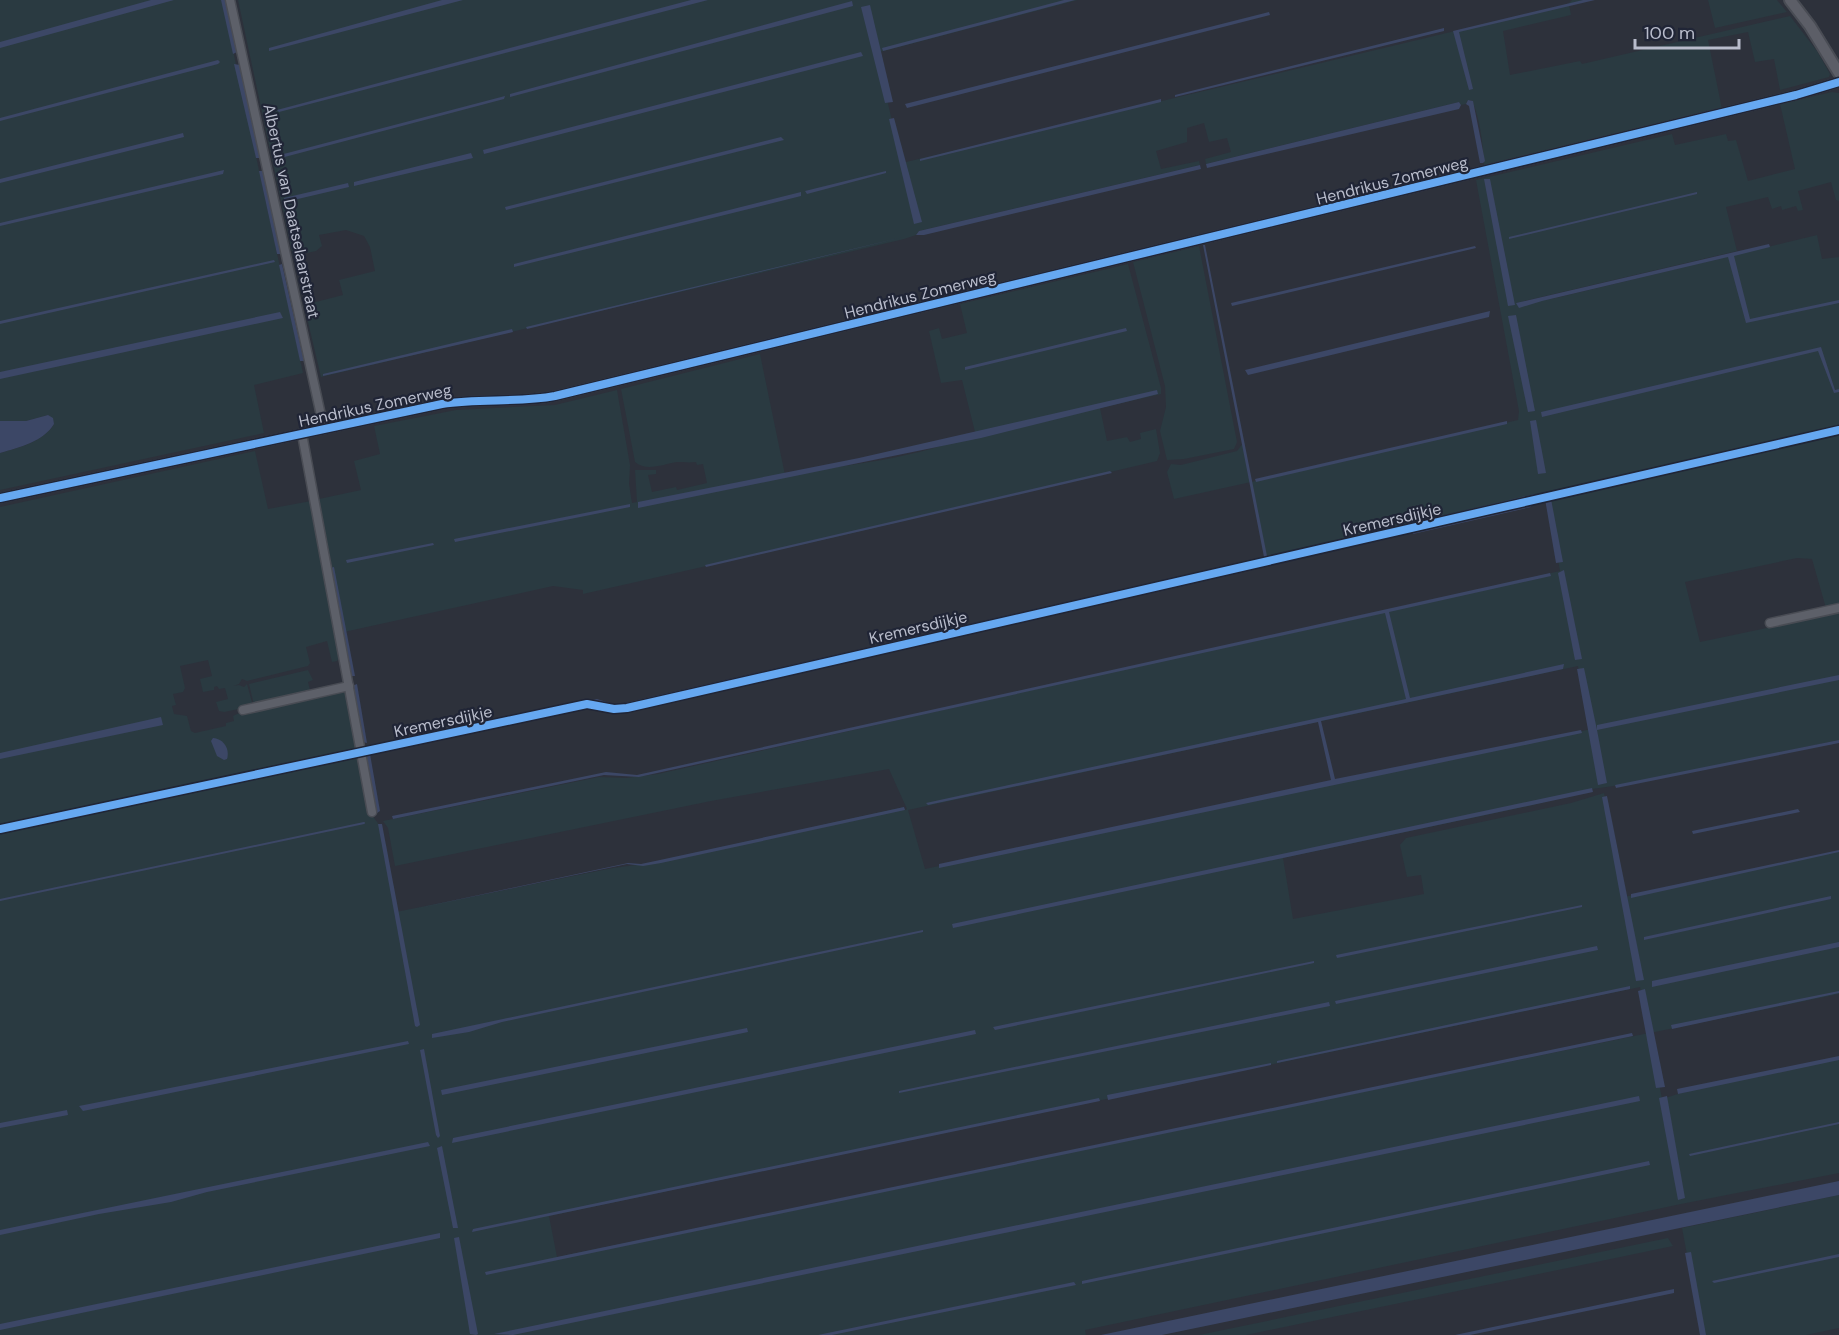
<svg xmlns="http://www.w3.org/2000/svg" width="1839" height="1335" font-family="'DM Sans',sans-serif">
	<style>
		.green { fill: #2a3a41; fill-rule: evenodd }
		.water { fill: #3c4766 }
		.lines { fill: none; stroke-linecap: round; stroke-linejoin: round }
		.stream { stroke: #3c4766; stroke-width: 2 }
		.street-casing { stroke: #494c54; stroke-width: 11 }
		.secondary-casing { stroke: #494c54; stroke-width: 14 }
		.street { stroke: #5d6069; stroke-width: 8 }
		.secondary { stroke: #5c5e67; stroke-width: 10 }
		.cycleway-casing { stroke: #202536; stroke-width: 11 }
		.cycleway { stroke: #66a8f1; stroke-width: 8 }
		.labels { text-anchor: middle; stroke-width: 4.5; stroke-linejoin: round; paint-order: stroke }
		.street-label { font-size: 16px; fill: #b8bccb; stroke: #202536 }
	</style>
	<rect width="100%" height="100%" fill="#2d313b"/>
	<g class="green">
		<path d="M0,0H222L303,373L254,385L264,433L0,490V453C20,447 43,442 54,424L48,415L26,421H0Z"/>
		<path d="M238,0H1078L876,53L902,163L1568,4L1572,0H1586L1569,4L1571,15L1503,31L1510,75L1580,61L1582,64L1790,16L1817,51L1830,74L1829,77L1780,90L1774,59L1755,62L1748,32L1708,40L1722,109L1484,167C1484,152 1480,114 1471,100L1467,101L1466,104L1461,105L1459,102L1206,164L1205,159L1231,152L1227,138L1209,142L1204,123L1187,128V142L1156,151L1161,169L1199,161L1200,165L919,231L916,235L904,239L321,377L304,305L343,295L339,280L375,271L370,247L364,236L346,230L319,235L322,246L316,251L293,256Z"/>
		<polygon points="1708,0 1777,0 1787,12 1715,28"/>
		<polygon points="1832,92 1839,93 1839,201 1836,200 1831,182 1798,191 1803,210 1798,211 1796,206 1782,210 1781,206 1772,209 1768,197 1726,207 1737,251 1516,303 1540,301 1560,297 1817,235 1822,259 1839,257 1839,428 1265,559 1251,482 1174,499 1167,472 1171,464 1181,465 1237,451 1244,442 1251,482 1518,420 1519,411 1476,180 1672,134 1675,145 1726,134 1728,141 1736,140 1748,181 1795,169 1780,104"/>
		<polygon points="1199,246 1237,442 1234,449 1184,459 1167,460 1160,431 1166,407 1165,386 1133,262"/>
		<path d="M1128,264L1161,388V394L1100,408L1107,441L1127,437L1130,442L1141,439L1140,433L1156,429L1160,453L1157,461L844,535L583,594V590L553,586L344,632L319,499L361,490L354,461L380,454L374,426L456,410L555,405L617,390L630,465L629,484L632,503L637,502L635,470H656V474L648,475L652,492L676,487L677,490L707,483L703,464L697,465L696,462C688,463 684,462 677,462C664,464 646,472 635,462L621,389L760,354L785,475C844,465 922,459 975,432L962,380L941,383L929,331L939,328L942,339L967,333L960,304Z"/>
		<path d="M1839,433V605L1826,608L1812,559L1797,558L1685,582L1700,642L1839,613V740L1635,783L1592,789L1533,805L1283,858L1293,919L1424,894L1421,875L1407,877L1400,845L1406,838L1571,803L1604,793L1624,897L1839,851V994L1650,1033L1662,1099L1681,1093L1839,1058V1173L1681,1204L1085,1330L1086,1335H0V832L360,756L369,811L380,826L396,912L613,868L644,864L904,807L905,810L907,809L889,769L711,801L395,866L388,828L383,821L599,777L626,778L658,774L1560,571L1547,501ZM1578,666L1591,729L1552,738L925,869L908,810ZM1640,987L1649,1033L557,1257L549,1216Z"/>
		<polygon points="255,451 268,509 311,501 341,655 337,661 332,662 327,641 306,647 310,663 308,666 247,681 242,679 239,684 233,686 239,685 244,687 247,684 253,706 224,712 219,711 216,702 228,699 225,688 219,689 217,686 214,687 214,690 203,692 200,679 212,676 208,660 180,666 185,688 183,692 173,694 176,705 172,706 174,714 187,716 191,731 195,733 226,726 226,723 234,721 233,716 237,714 348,691 359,749 0,824 0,507"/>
		<polygon points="308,670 313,680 308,682 311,694 254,705 249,684"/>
		<polygon points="1839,1195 1839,1328 1806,1335 1702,1335 1682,1228"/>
		<polygon points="1668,1238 1673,1246 1246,1335 1199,1335"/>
	</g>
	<g class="water">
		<polygon points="151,0 174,0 0,48 0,42"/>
		<polygon points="221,0 226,0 237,52 233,54"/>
		<polygon points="442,0 463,0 269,51 269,48"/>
		<polygon points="691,0 708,0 279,112 277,110"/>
		<polygon points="1064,0 1075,0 883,51 882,48"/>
		<polygon points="1583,0 1595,0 1459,32 1473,89 1469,90 1453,31"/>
		<polygon points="852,1 853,6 510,97 510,94"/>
		<polygon points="870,5 893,102 885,103 861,7"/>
		<polygon points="1269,12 1270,15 907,108 905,104"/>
		<polygon points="1444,28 1444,31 1175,97 1175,95"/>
		<polygon points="861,52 863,56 484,154 483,150"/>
		<polygon points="218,60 220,62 218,64 0,121 0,118"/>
		<polygon points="234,64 240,65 260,158 256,158"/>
		<polygon points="505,96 504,99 277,159 276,156"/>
		<polygon points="1161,99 1161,102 920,161 920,159"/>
		<polygon points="1468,100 1473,101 1485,161 1483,163 1480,163 1469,106 1466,104"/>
		<polygon points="1459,102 1461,105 1459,109 1207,168 1206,164"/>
		<polygon points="894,118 922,222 914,224 889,119"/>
		<polygon points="183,133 184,137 0,183 0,179"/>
		<polygon points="781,137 784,140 506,210 505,207"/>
		<polygon points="471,153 473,158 354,186 354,182"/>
		<polygon points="1200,165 1201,169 924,235 916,235 919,231"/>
		<polygon points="224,170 223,174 0,226 0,223"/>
		<polygon points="259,171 263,171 281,254 277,254"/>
		<polygon points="886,171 886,173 807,194 805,191"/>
		<polygon points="1484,179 1490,179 1515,305 1508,306"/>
		<polygon points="348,183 349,187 285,202 284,198"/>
		<polygon points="801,192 801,196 514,267 514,264"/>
		<polygon points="1697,192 1697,194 1509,239 1509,237"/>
		<polygon points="903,237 527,329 526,327"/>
		<polygon points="1769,244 1770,247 1734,256 1750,319 1839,300 1839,303 1746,323 1728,257 1542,301 1519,308 1516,303"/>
		<polygon points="1203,245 1205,245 1267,556 1399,526 1400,528 1142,587 1142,585 1264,557"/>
		<polygon points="1475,246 1476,248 1232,306 1231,303"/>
		<polygon points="274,260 275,262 0,324 0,321"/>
		<polygon points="282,264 304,361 300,361 279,265"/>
		<polygon points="1490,311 1489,317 1248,375 1245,370"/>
		<polygon points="280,312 283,318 0,379 0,372"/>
		<polygon points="1516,315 1535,411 1528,412 1508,316"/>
		<polygon points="1126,328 1127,331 965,370 965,367"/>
		<polygon points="512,329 513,332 323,376 323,374"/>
		<polygon points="1821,347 1835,390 1839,389 1839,392 1834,393 1818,351 1542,417 1541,412"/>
		<polygon points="1157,390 1158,394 981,438 638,508 638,502 859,458"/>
		<path d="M48,415L53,418L54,424C43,442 20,447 0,453V421H26Z"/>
		<polygon points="1536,420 1546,473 1538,474 1530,421"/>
		<polygon points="1507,421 1507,424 1256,482 1255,479"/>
		<polygon points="1839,426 1839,427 1553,492 1553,491"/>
		<polygon points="1839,432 1839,435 1556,499 1557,497"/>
		<polygon points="1110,471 1112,473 706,567 705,565"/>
		<polygon points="1535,494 1536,497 1407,525 1406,524"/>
		<polygon points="1545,499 1551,499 1563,562 1556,563"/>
		<polygon points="630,504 630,507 455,542 454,539"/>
		<polygon points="1530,505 1531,507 1413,534 1412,532"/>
		<polygon points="1400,534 1400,536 1147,594 1146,592"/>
		<polygon points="433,543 434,545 347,563 346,560"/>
		<polygon points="334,567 355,676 350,676 330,568"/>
		<polygon points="1564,570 1582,659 1575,660 1558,573"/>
		<polygon points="1550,573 1551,576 1389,612 1410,698 1564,664 1563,669 1321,721 1335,779 1581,730 1582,733 939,868 939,864 1331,780 1318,722 928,805 926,803 1406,699 1385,613 639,777 604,775 393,819 392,816 606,772 637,775"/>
		<polygon points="1137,586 1137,588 618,707 594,701 373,746 372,745 597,699 616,705"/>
		<polygon points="1134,595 618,713 591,707 374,754 373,753 593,706 618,711"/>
		<polygon points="1584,668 1597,730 1597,725 1839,675 1839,680 1597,730 1607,783 1598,785 1577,669"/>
		<polygon points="357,684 367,743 362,742 352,686"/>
		<polygon points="161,717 163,725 0,759 0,753"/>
		<path d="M213,738C224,739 230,749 227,759L224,760L217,756L211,741Z"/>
		<polygon points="1839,740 1839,743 1616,788 1615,785"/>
		<polygon points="370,754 380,811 377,813 366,755"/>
		<polygon points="1592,788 1593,792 953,928 952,924"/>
		<polygon points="1607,796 1644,980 1636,981 1602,797"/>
		<polygon points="904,807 905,810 661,863 643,866 627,864 414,909 628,863 641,864 660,860"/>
		<polygon points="1798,809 1800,812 1693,834 1692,831"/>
		<polygon points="378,824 382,824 420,1025 417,1027 415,1026"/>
		<polygon points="1839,850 1839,852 1631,898 1631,894"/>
		<polygon points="1831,896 1831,899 1644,940 1644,937"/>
		<polygon points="1582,905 1582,907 1337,958 1336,955"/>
		<polygon points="923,930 923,932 502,1022 469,1032 432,1038 432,1034"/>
		<polygon points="1839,942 1839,947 1652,987 1652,981"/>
		<polygon points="1597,946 1598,950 1336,1004 1335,1001"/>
		<polygon points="1314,961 1314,963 995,1030 993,1027"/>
		<polygon points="1630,986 1630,989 1277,1063 1277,1061"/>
		<polygon points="1645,989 1665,1087 1656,1088 1638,991"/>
		<polygon points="1839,991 1839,993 1672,1029 1671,1025"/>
		<polygon points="1329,1002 1330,1006 899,1093 899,1091"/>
		<polygon points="747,1028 748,1032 442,1095 441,1090"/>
		<polygon points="975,1030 976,1034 452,1143 453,1138"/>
		<polygon points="1632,1033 1633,1036 486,1275 485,1272"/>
		<polygon points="408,1041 409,1044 83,1111 79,1106"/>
		<polygon points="424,1049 440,1136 438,1138 436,1135 420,1050"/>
		<polygon points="1839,1056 1839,1060 1678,1094 1677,1089"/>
		<polygon points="1271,1063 1271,1065 1108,1100 1107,1095"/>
		<polygon points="1639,1096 1640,1101 513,1335 494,1334"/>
		<polygon points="1667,1096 1685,1198 1678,1200 1659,1098"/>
		<polygon points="1099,1098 1100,1101 472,1232 473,1229"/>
		<polygon points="67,1110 68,1115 0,1128 0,1123"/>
		<polygon points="1839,1122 1839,1124 1690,1156 1689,1154"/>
		<polygon points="428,1142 430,1146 207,1192 171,1202 99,1214 0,1235 0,1230"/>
		<polygon points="442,1146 458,1228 453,1228 437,1148"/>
		<polygon points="1649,1161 1650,1165 1082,1284 1082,1281"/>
		<polygon points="1839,1181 1839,1195 1162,1335 1101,1335"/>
		<polygon points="440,1233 440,1238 0,1330 0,1324"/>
		<polygon points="459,1237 478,1334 476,1335 470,1334 454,1238"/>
		<polygon points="1691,1252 1706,1335 1700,1335 1685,1253"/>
		<polygon points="1839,1254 1839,1257 1714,1283 1712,1281"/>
		<polygon points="1074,1282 1076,1285 832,1335 818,1335"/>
		<polygon points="1674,1289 1674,1293 1470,1335 1455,1335"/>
	</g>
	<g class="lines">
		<polyline class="stream" points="0,900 364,823"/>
		<defs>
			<g id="street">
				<polyline points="230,0 324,429"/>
				<polyline points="302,434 372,812"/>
				<path d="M0,498L442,404C480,398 518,403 555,396L1796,95L1839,82"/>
				<polyline points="1770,623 1839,608"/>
				<polyline points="243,710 349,686"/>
			</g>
			<polyline id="secondary" points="1790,0 1810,26 1839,73"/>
		</defs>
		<use href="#street" class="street-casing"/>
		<use href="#secondary" class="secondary-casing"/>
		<use href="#street" class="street"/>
		<use href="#secondary" class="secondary"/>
		<defs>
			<g id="cycleway">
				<path d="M0,498L442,404C480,398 518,403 555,396L1796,95L1839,82"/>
				<polyline points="0,829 587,704 614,709 627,708 1839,430"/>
			</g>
		</defs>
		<use href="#cycleway" class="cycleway-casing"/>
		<use href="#cycleway" class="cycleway"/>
	</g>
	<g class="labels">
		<g class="street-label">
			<text transform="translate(1392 180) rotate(-14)" y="6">Hendrikus Zomerweg</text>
			<text transform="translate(292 211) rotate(78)" y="6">Albertus van Daatselaarstraat</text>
			<text transform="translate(920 294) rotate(-14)" y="6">Hendrikus Zomerweg</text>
			<text transform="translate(375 405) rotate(-12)" y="6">Hendrikus Zomerweg</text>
			<text transform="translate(1392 519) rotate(-13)" y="6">Kremersdijkje</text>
			<text transform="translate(918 627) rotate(-13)" y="6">Kremersdijkje</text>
			<text transform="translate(443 721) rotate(-12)" y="6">Kremersdijkje</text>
		</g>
	</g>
	<path d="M1635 39v9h104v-9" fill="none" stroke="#b8bccb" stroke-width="3"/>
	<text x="1644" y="39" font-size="18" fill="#b8bccb" stroke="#202536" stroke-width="4.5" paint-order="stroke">100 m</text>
</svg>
